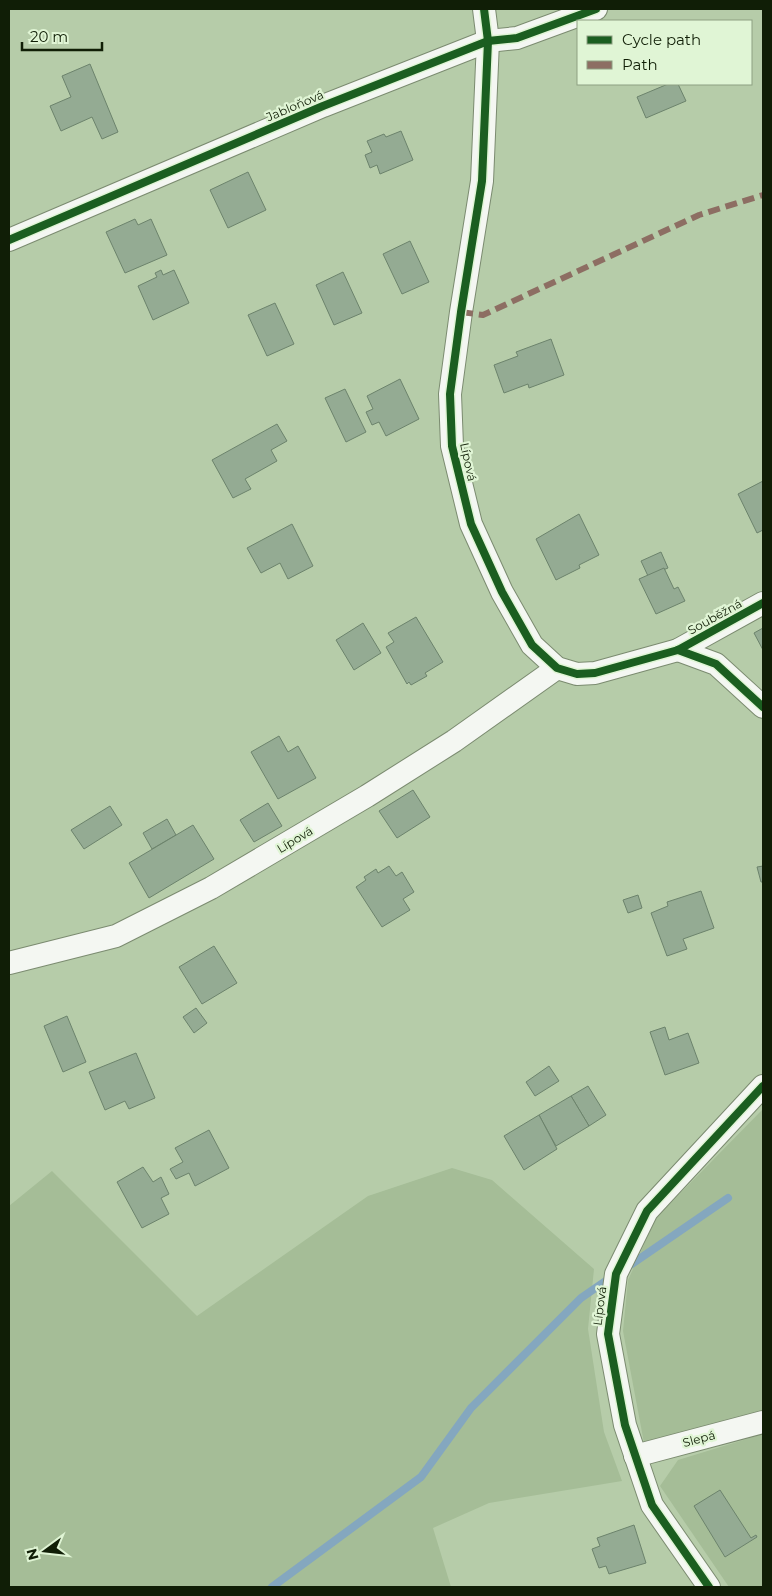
<svg xmlns="http://www.w3.org/2000/svg" width="772" height="1596" font-family="Montserrat,sans-serif">
	<style>
		.green { fill: #a5bd97 }
		.lines { fill: none; stroke-linecap: round; stroke-linejoin: round }
		.stream { stroke: #84a7bf; stroke-width: 8 }
		.building { fill: #94ab93; stroke: #6c836c }
		.minor-casing { stroke: #7b8b70; stroke-width: 24 }
		.minor { stroke: #f4f7f2; stroke-width: 22 }
		.quiet { stroke: #8d6e63; stroke-width: 6; stroke-dasharray: 12 6; stroke-linecap: butt }
		.cycleway-casing { stroke: #e0f5d5; stroke-width: 11 }
		.cycleway { stroke: #1b5e20; stroke-width: 8 }
		.labels { text-anchor: middle; stroke-width: 4.5; stroke-linejoin: round; paint-order: stroke }
		.street-label { font-size: 12px; fill: #101e06; stroke: #e0f5d5 }
	</style>
	<rect width="100%" height="100%" fill="#b6cca9"/>
	<g class="green">
		<polygon points="763,1109 763,1413 644,1443 623,1331 628,1280 656,1218"/>
		<polygon points="452,1168 492,1180 594,1269 588,1329 604,1432 622,1481 489,1503 433,1528 451,1587 9,1587 9,1206 52,1171 197,1316 368,1196"/>
		<polygon points="763,1434 763,1587 729,1587 660,1486 678,1460"/>
	</g>
	<g class="lines">
		<g class="stream">
			<polyline points="626,1268 728,1198"/>
			<polyline points="272,1587 421,1477 471,1408 581,1298 610,1278"/>
		</g>
	</g>
	<g class="building">
		<polygon points="90,64 118,132 102,139 92,117 61,131 50,106 71,97 62,76"/>
		<polygon points="668,84 678,84 686,101 646,118 637,97"/>
		<polygon points="401,131 413,160 380,174 377,165 370,168 365,155 372,152 367,141 384,134 386,137"/>
		<polygon points="248,172 266,210 228,228 210,190"/>
		<polygon points="135,219 138,225 151,219 167,255 125,273 106,232"/>
		<polygon points="410,241 429,282 402,294 383,254"/>
		<polygon points="161,270 163,275 174,270 189,303 153,320 138,286 157,277 155,273"/>
		<polygon points="343,272 362,313 334,325 316,285"/>
		<polygon points="275,303 294,344 267,356 248,315"/>
		<polygon points="551,339 564,375 529,388 528,384 504,393 494,365 518,356 516,352"/>
		<polygon points="400,379 419,419 386,436 379,422 372,425 366,412 373,409 367,396"/>
		<polygon points="345,389 366,432 346,442 325,398"/>
		<polygon points="277,424 287,441 271,450 277,461 245,479 251,489 233,498 212,460"/>
		<polygon points="763,481 763,530 757,533 738,494"/>
		<polygon points="579,514 599,555 579,565 580,568 556,580 536,539"/>
		<polygon points="292,524 313,566 288,579 280,563 261,573 247,548"/>
		<polygon points="661,552 668,568 648,576 641,561"/>
		<polygon points="664,568 674,589 678,587 685,601 656,614 639,579"/>
		<polygon points="416,617 443,662 425,673 427,676 411,685 409,682 407,684 386,647 394,642 388,633"/>
		<polygon points="363,623 381,653 354,670 336,640"/>
		<polygon points="763,628 763,650 754,633"/>
		<polygon points="279,736 288,752 298,746 316,778 278,799 251,752"/>
		<polygon points="413,790 430,817 397,838 379,811"/>
		<polygon points="268,803 282,826 254,842 240,820"/>
		<polygon points="110,806 122,825 84,849 71,830"/>
		<polygon points="167,819 176,835 152,849 143,833"/>
		<polygon points="193,825 214,859 149,898 129,863"/>
		<polygon points="389,866 396,876 402,872 414,892 403,899 410,910 382,927 356,887 366,880 364,877 376,869 378,873"/>
		<polygon points="763,866 763,882 761,882 757,867"/>
		<polygon points="701,891 714,928 683,939 687,949 667,956 651,913 668,906 667,902"/>
		<polygon points="638,895 642,908 628,913 623,900"/>
		<polygon points="214,946 237,983 202,1004 179,967"/>
		<polygon points="196,1008 207,1023 194,1033 183,1017"/>
		<polygon points="67,1016 86,1062 63,1072 44,1026"/>
		<polygon points="665,1027 669,1040 688,1033 699,1063 665,1075 650,1032"/>
		<polygon points="136,1053 155,1098 129,1109 125,1101 105,1110 89,1072"/>
		<polygon points="549,1066 559,1081 535,1096 526,1082"/>
		<polygon points="588,1086 606,1115 589,1126 571,1096"/>
		<polygon points="571,1096 589,1126 556,1146 539,1115"/>
		<polygon points="539,1115 557,1149 524,1170 504,1136"/>
		<polygon points="209,1130 229,1168 195,1186 189,1173 176,1179 170,1169 183,1162 175,1148"/>
		<polygon points="143,1167 153,1182 161,1177 169,1194 161,1198 169,1214 142,1228 117,1182"/>
		<polygon points="720,1490 751,1538 756,1535 757,1537 725,1557 694,1506"/>
		<polygon points="634,1525 646,1563 609,1574 606,1566 599,1568 592,1549 600,1546 597,1538"/>
	</g>
	<g class="lines">
		<defs>
			<g id="minor">
				<polyline points="484,9 488,41 482,181 461,312 450,394 452,446 471,524 502,592 532,645 557,668 577,674 595,673 678,650 763,603"/>
				<polyline points="9,240 323,106 488,41 517,38 596,9"/>
				<polyline points="678,650 716,664 763,707"/>
				<polyline points="9,963 116,936 211,888 367,796 454,741 557,668"/>
				<polyline points="635,1456 763,1422"/>
				<polyline points="709,1587 652,1505 625,1425 608,1334 616,1274 647,1211 763,1086"/>
			</g>
		</defs>
		<use href="#minor" class="minor-casing"/>
		<use href="#minor" class="minor"/>
		<polyline class="quiet" points="461,312 483,315 699,215 763,195"/>
		<defs>
			<g id="cycleway">
				<polyline points="484,9 488,41 482,181 461,312 450,394 452,446 471,524 502,592 532,645 557,668 577,674 595,673 678,650 763,603"/>
				<polyline points="9,240 323,106 488,41 517,38 596,9"/>
				<polyline points="678,650 716,664 763,707"/>
				<polyline points="709,1587 652,1505 625,1425 608,1334 616,1274 647,1211 763,1086"/>
			</g>
		</defs>
		<use href="#cycleway" class="cycleway-casing"/>
		<use href="#cycleway" class="cycleway"/>
	</g>
	<g class="labels">
		<g class="street-label">
			<text transform="translate(295 106) rotate(-23)" y="4">Jabloňová</text>
			<text transform="translate(468 462) rotate(78)" y="4">Lípová</text>
			<text transform="translate(715 617) rotate(-29)" y="4">Souběžná</text>
			<text transform="translate(295 840) rotate(-31)" y="4">Lípová</text>
			<text transform="translate(600 1306) rotate(-83)" y="4">Lípová</text>
			<text transform="translate(699 1439) rotate(-15)" y="4">Slepá</text>
		</g>
	</g>
	<rect width="772" height="1596" fill="none" stroke="#101e06" stroke-width="20"/>
	<rect x="577" y="20" width="175" height="65" fill="#e0f5d5" stroke="#8d9f82"/>
	<rect x="587" y="36" width="25" height="8" fill="#1b5e20" stroke="#8d9f82"/>
	<text x="622" y="45" font-size="15" fill="#101e06">Cycle path</text>
	<rect x="587" y="61" width="25" height="8" fill="#8d6e63" stroke="#8d9f82"/>
	<text x="622" y="70" font-size="15" fill="#101e06">Path</text>
	<g transform="translate(45 1551) rotate(255)" stroke="#e0f5d5" stroke-width="4" paint-order="stroke">
	<path d="M0-4L9 19L0 12L-9 19Z" fill="#101e06"/>
	<text y="-8" font-size="14" font-weight="bold" text-anchor="middle" fill="#101e06">N</text>
	</g>
	<path d="M22 42v8h80v-8" fill="none" stroke="#101e06" stroke-width="2.5"/>
	<text x="30" y="42" font-size="15" fill="#101e06" stroke="#e0f5d5" stroke-width="4" paint-order="stroke">20 m</text>
</svg>
